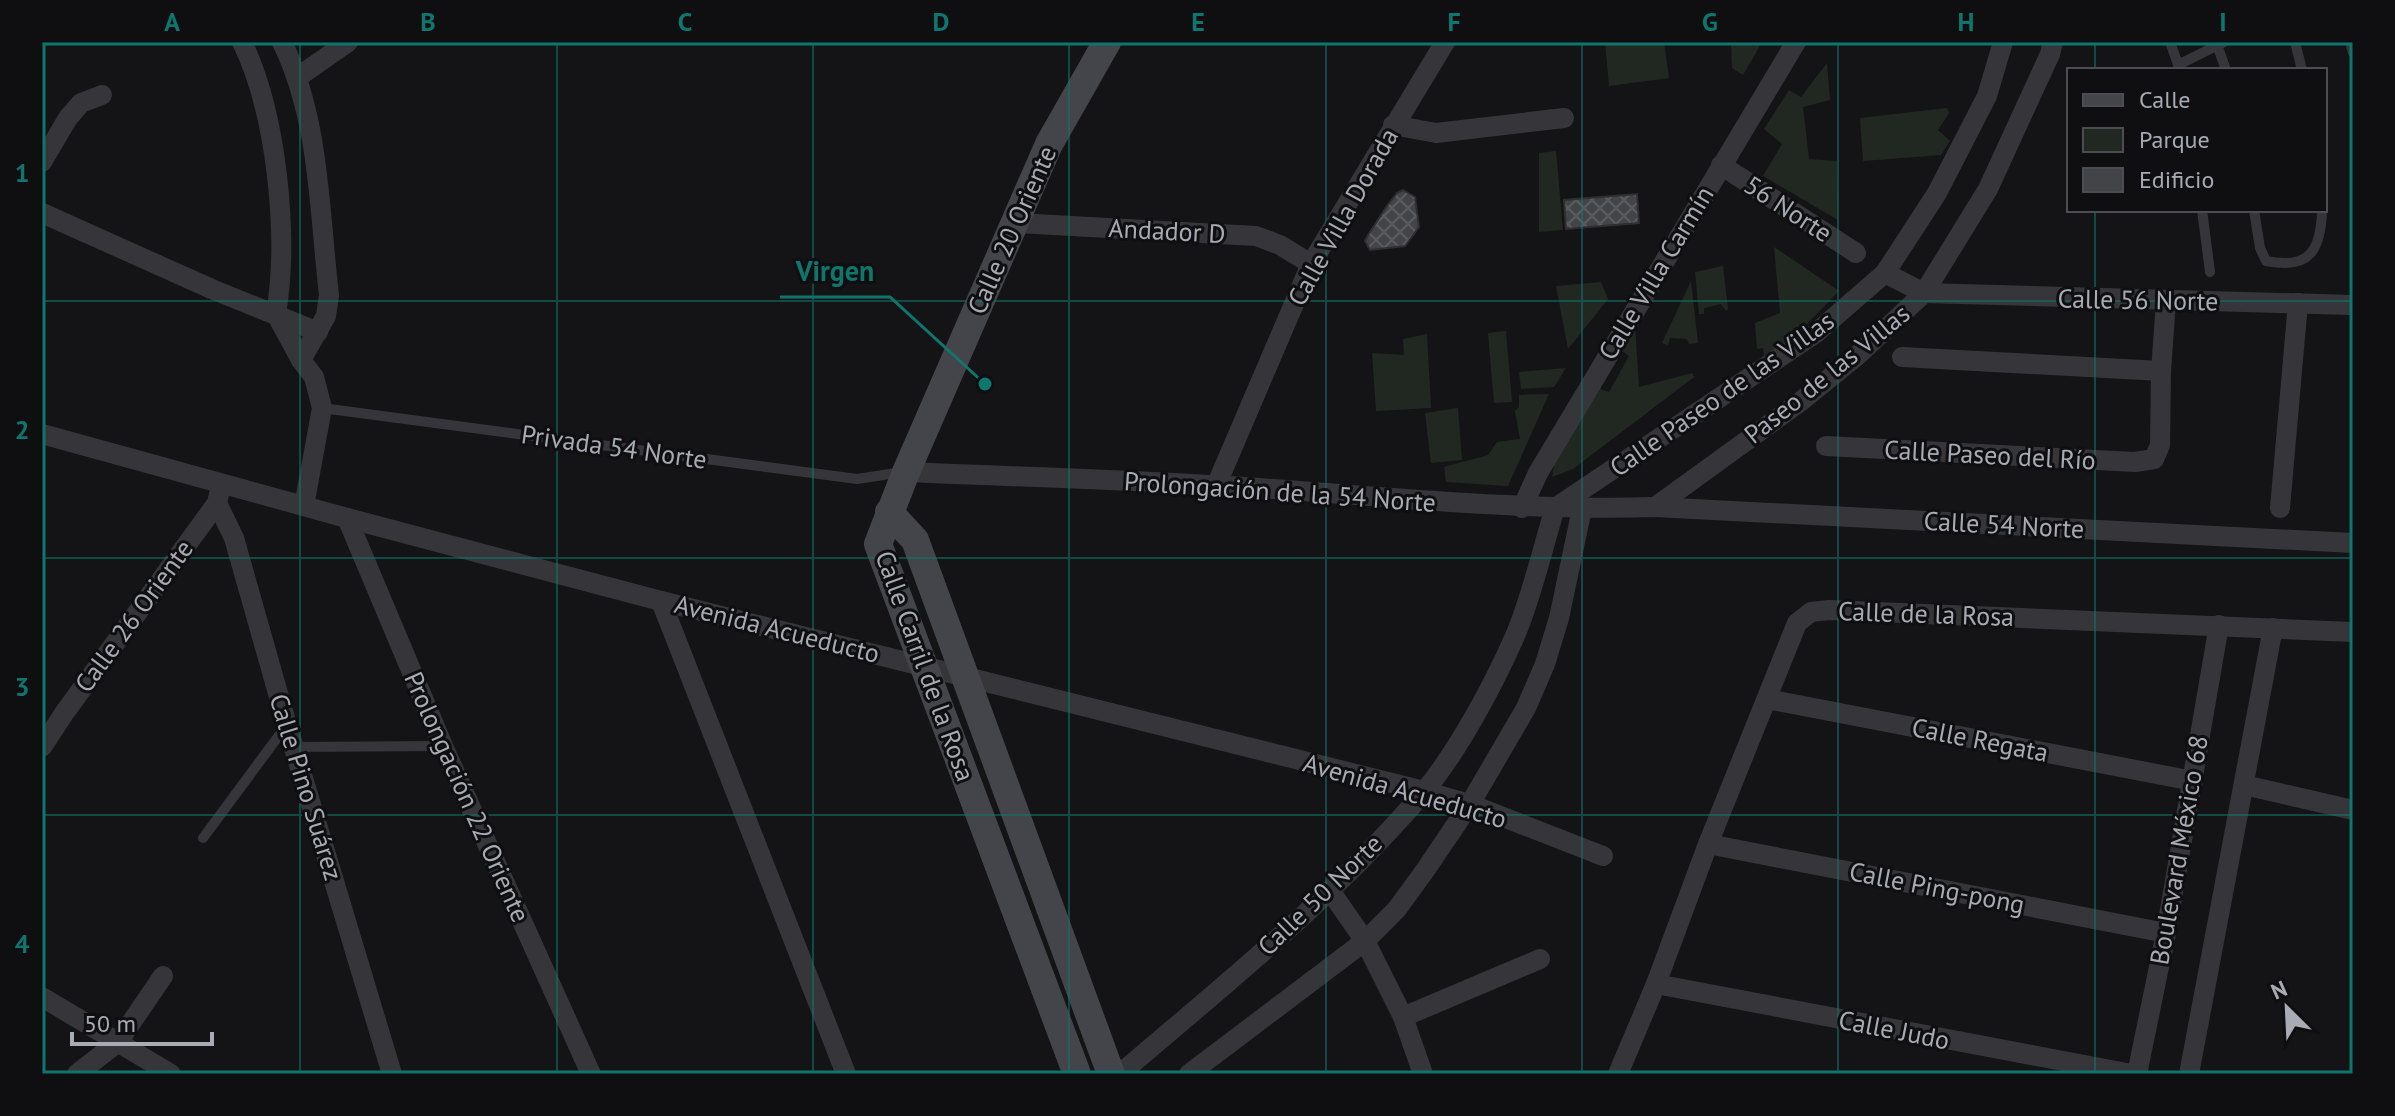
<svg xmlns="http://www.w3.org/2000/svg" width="2395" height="1116" font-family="'PT Sans',sans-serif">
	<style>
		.green { fill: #212822 }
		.building { fill: url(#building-cross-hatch); stroke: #2f2e31; stroke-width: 2 }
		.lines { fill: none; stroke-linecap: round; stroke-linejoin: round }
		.service { stroke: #36363a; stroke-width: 10 }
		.minor { stroke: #36363a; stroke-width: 20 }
		.secondary { stroke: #44454a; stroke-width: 28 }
		.grid { fill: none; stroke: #0f766e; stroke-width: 2; stroke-opacity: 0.55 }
		.labels { text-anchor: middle; stroke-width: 6; stroke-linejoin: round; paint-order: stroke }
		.street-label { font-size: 26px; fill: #a8abb4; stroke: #0f0f11 }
		.leader { fill: none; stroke: #0f766e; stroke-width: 3 }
		.callout-dot { fill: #0f766e; stroke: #0f0f11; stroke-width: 3 }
		.callout-label { font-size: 28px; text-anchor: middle; font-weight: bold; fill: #0f766e; stroke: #0f0f11; stroke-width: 6; stroke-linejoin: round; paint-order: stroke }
		.neatline { fill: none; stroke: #0f766e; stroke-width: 3 }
		.grid-label { font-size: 26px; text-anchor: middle; font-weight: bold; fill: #0f766e }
	</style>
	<defs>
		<pattern id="building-cross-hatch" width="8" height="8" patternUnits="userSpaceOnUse" patternTransform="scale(2)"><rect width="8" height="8" fill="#434448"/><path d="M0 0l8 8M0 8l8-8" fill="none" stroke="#5b5c60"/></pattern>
	</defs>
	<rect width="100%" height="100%" fill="#141416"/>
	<g class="green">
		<polygon points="1605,42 1664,42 1669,78 1609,86"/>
		<polygon points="1731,42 1762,42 1743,75 1732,68"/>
		<polygon points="1827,63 1830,100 1803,107 1809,159 1837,161 1838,220 1763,176 1782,144 1764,129 1789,90 1801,97"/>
		<polygon points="1947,108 1949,113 1938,130 1950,141 1941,155 1863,161 1860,118"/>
		<polygon points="1556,151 1563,230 1539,232 1539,153"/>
		<polygon points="1774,247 1839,291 1772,360 1765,361 1763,348 1757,349 1755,323 1780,313"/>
		<polygon points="1723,266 1728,309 1726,311 1721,304 1704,308 1704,314 1699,314 1695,272"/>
		<polygon points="1691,281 1698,343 1689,344 1687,339 1670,338 1668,345 1662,343"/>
		<polygon points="1601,282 1608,299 1568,349 1556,286"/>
		<polygon points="1635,325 1639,387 1692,373 1694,377 1573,469 1552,477 1560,427 1594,387 1609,392 1629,356 1620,349"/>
		<polygon points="1506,331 1512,402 1494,403 1488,333"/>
		<polygon points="1427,334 1431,408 1376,411 1372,353 1404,355 1403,339"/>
		<polygon points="1566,368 1554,387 1521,389 1519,372"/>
		<polygon points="1549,394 1508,486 1446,482 1444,467 1488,455 1497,442 1520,439 1515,411 1519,407 1519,395"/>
		<polygon points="1458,408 1462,460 1431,463 1425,413"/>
	</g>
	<g class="building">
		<polygon points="1403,190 1415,197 1419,227 1405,246 1370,250 1365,241 1368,235 1387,206 1397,193"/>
		<polygon points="1637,194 1639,223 1566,229 1564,200"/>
	</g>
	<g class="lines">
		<g class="service">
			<polyline points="2170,42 2180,70"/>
			<polyline points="2216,42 2226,70"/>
			<polyline points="2295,42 2302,70"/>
			<polyline points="2350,42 2353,53"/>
			<polyline points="2178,65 2224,42"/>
			<polyline points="2202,210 2210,272"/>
			<path d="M2254,210L2260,248L2266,261C2310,270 2321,250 2322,210"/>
			<polyline points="322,408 857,479 903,472"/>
			<polyline points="294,747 443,746"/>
			<polyline points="203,838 286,726"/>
		</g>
		<g class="minor">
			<path d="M242,42C277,114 289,236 276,314"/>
			<path d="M282,42C320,120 319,210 329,295L326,316L301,360"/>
			<polyline points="298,77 348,42"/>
			<polyline points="1393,125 1436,133 1564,118"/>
			<polyline points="42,162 68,118 81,103 102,95"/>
			<polyline points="1721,165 1856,253"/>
			<polyline points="42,213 214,290 318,332"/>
			<polyline points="1016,223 1256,236 1280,245 1311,264"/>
			<polyline points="1885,273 1924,293 2353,305"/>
			<polyline points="276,314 301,360 314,377 322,408 304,506"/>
			<polyline points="1902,357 2161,371"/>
			<polyline points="42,434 347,518 661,601 1424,791 1470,804 1603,856"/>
			<polyline points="1826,446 2135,462 2154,459 2160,445 2161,371 2166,301"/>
			<path d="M906,472C1024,477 1142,480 1259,488C1391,497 1522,511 1655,507L2353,543"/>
			<polyline points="1216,486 1311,264 1445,42"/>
			<polyline points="217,503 234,538 287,725 392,1074"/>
			<polyline points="1655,507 1800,402 1858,355 1924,293 1988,189 2050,54 2053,42"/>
			<polyline points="1522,508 1538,473 1796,42"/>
			<polyline points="1555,508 1816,333 1885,273 1937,193 1987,96 2003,42"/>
			<polyline points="2280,508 2298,303"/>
			<polyline points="347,518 443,746 591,1074"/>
			<polyline points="661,601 846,1074"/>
			<polyline points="1767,699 2193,781"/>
			<polyline points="42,747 65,712 217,503 219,494"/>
			<polyline points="2244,785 2353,810"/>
			<polyline points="1708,844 2166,933"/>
			<polyline points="1331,892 1365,941 1403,1017 1423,1074"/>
			<polyline points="1656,984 2132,1074"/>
			<polyline points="42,997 171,1074"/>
			<polyline points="1403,1017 1540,959"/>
			<polyline points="77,1074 118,1042 163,976"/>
			<path d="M1120,1074C1225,984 1333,898 1423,793C1458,751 1493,686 1515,636C1532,596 1542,550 1555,508"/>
			<polyline points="1189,1074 1365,941 1397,909 1426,869 1470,804 1526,708 1545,664 1559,618 1582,509"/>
			<polyline points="1618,1074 1656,984 1708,844 1797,623 1811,612 1829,610 2353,632"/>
			<polyline points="2137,1074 2166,933 2219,625"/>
			<polyline points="2189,1074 2273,628"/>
		</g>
		<g class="secondary">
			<polyline points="889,512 915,540 1111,1074"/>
			<polyline points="1077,1074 878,544 906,472 1049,144 1107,42"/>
		</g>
	</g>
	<path class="grid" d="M300,42V1074M557,42V1074M813,42V1074M1069,42V1074M1326,42V1074M1582,42V1074M1838,42V1074M2095,42V70M2095,210V1074M42,301H2353M42,558H2353M42,815H2353"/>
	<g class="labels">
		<g class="street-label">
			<text transform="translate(1788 209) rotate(33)" y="9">56 Norte</text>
			<text transform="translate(1343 217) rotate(-61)" y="9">Calle Villa Dorada</text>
			<text transform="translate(1012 230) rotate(-66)" y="9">Calle 20 Oriente</text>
			<text transform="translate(1167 231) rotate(3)" y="9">Andador D</text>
			<text transform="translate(1656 273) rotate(-59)" y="9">Calle Villa Carmín</text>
			<text transform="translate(2138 300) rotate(1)" y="9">Calle 56 Norte</text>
			<text transform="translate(1827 374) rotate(-39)" y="9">Paseo de las Villas</text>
			<text transform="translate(1722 394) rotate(-35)" y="9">Calle Paseo de las Villas</text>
			<text transform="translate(614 447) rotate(8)" y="9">Privada 54 Norte</text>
			<text transform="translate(1990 455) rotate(3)" y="9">Calle Paseo del Río</text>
			<text transform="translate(1280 492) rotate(4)" y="9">Prolongación de la 54 Norte</text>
			<text transform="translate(2004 525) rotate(3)" y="9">Calle 54 Norte</text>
			<text transform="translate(1926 614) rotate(2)" y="9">Calle de la Rosa</text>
			<text transform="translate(134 616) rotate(-54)" y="9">Calle 26 Oriente</text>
			<text transform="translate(777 629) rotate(14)" y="9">Avenida Acueducto</text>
			<text transform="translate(925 666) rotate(70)" y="9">Calle Carril de la Rosa</text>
			<text transform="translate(1980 740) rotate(11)" y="9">Calle Regata</text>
			<text transform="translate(306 787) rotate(73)" y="9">Calle Pino Suárez</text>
			<text transform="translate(1405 791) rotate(16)" y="9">Avenida Acueducto</text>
			<text transform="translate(467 797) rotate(66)" y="9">Prolongación 22 Oriente</text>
			<text transform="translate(2179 850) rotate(-80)" y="9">Boulevard México 68</text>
			<text transform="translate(1937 888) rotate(11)" y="9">Calle Ping-pong</text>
			<text transform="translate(1320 895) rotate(-44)" y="9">Calle 50 Norte</text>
			<text transform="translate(1894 1030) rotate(11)" y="9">Calle Judo</text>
		</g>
	</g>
	<path class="leader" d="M985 384L890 297H780"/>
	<circle class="callout-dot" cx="985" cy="384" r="8"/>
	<g class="callout-label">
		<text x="835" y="281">Virgen</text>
	</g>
	<rect width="2395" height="1116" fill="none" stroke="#0f0f11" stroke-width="88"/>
	<rect x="2067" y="68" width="260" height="144" fill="#0f0f11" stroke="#4c4d52" stroke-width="2"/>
	<rect x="2083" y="94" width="40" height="12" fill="#44454a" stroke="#4c4d52" stroke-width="2"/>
	<text x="2139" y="108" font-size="24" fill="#a8abb4">Calle</text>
	<rect x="2083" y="128" width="40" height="24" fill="#212822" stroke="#4c4d52" stroke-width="2"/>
	<text x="2139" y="148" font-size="24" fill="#a8abb4">Parque</text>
	<rect x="2083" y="168" width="40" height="24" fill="#434448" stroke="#4c4d52" stroke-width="2"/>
	<text x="2139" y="188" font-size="24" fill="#a8abb4">Edificio</text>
	<g transform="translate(2287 1008) rotate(336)" stroke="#0f0f11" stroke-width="6" paint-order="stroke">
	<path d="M0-6L14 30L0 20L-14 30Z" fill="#a8abb4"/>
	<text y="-12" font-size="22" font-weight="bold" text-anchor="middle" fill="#a8abb4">N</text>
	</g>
	<path d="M72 1032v12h140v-12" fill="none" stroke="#a8abb4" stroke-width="4"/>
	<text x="84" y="1032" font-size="24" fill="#a8abb4" stroke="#0f0f11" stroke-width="6" paint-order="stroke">50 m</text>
	<rect x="44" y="44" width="2307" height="1028" class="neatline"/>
	<g class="grid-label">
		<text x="172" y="31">A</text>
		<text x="428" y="31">B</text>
		<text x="685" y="31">C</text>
		<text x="941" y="31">D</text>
		<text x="1198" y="31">E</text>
		<text x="1454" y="31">F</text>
		<text x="1710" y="31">G</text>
		<text x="1966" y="31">H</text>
		<text x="2223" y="31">I</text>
		<text x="22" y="182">1</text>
		<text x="22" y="439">2</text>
		<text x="22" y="696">3</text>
		<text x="22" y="953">4</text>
	</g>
</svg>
